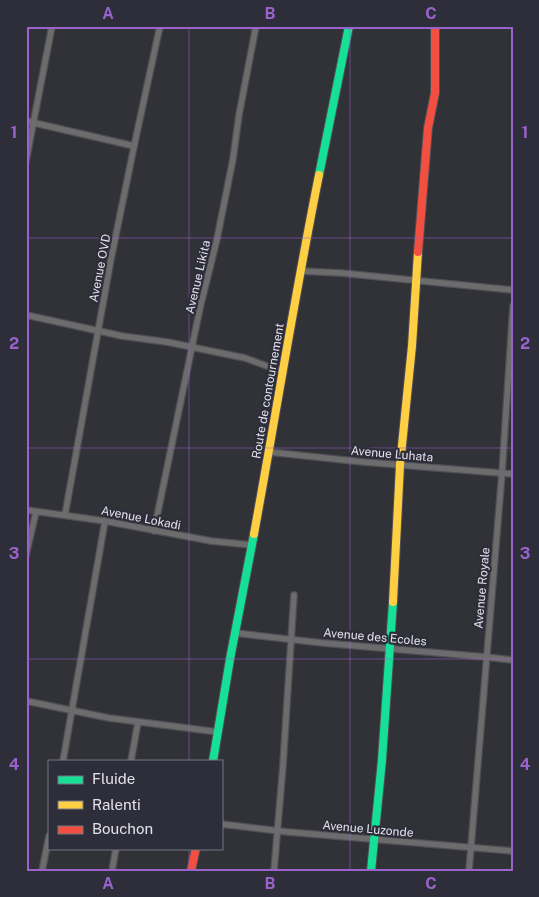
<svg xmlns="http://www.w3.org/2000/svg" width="539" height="897" font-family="'Public Sans',sans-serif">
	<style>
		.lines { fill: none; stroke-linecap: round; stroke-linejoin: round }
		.street-casing { stroke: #4e4e54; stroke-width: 8 }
		.fast-casing { stroke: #4e4e54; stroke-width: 10 }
		.slow-casing { stroke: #4e4e54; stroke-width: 10 }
		.jam-casing { stroke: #4e4e54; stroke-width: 10 }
		.street { stroke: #6d6c6c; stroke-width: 5.5 }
		.fast { stroke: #16e098; stroke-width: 8 }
		.slow { stroke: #ffcf43; stroke-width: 8 }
		.jam { stroke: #f24e42; stroke-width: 8 }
		.grid { fill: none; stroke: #9a63cc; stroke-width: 1; stroke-opacity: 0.55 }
		.labels { text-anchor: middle; stroke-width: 4.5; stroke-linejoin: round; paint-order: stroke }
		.street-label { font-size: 12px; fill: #e3e2eb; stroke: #2e2e3b }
		.neatline { fill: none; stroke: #9a63cc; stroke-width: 2 }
		.grid-label { font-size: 16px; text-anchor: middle; font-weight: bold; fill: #9a63cc }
	</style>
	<rect width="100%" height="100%" fill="#313138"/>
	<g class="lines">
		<defs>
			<g id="street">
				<polyline points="26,121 134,146"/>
				<polyline points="26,161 52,26"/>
				<polyline points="300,271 341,273 513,290"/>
				<polyline points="26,315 122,336 167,342 245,358 283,372"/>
				<polyline points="269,452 363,462 513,474"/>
				<polyline points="26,510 105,521 211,541 252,545"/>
				<polyline points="65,515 111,259 136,137 160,26"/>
				<polyline points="154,531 200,308 217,239 233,159 239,115 256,26"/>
				<polyline points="26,555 36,512"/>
				<polyline points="235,633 323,643 486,657 513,660"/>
				<polyline points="26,701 109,718 218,732"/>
				<polyline points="63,761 105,521"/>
				<polyline points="131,761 138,722"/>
				<polyline points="221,824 288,832 513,851"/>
				<polyline points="42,871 49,836"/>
				<polyline points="112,871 116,848"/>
				<polyline points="274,871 283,765 294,595"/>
				<polyline points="469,871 502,473 513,306"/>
			</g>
			<g id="fast">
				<polyline points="319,175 349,26"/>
				<polyline points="213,761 230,659 254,534"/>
				<polyline points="371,871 382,760 393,602"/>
			</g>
			<g id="slow">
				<path d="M254,534C276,414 295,294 319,175"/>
				<polyline points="393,602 400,465 412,346 418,252"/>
			</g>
			<g id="jam">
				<polyline points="418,252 428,128 435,93 435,26"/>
				<polyline points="191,871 196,848"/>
			</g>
		</defs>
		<use href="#street" class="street-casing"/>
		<use href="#fast" class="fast-casing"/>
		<use href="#slow" class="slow-casing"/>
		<use href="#jam" class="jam-casing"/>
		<use href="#street" class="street"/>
		<use href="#fast" class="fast"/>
		<use href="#slow" class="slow"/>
		<use href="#jam" class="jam"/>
	</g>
	<path class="grid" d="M189,26V761M350,26V871M26,238H513M26,448H513M26,659H513M189,848V871"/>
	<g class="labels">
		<g class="street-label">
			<text transform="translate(100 268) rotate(-79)" y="4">Avenue OVD</text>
			<text transform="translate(198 277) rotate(-77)" y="4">Avenue Likita</text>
			<text transform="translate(268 391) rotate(-80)" y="4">Route de contournement</text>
			<text transform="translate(392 454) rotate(5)" y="4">Avenue Luhata</text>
			<text transform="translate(141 518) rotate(11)" y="4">Avenue Lokadi</text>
			<text transform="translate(482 588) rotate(-85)" y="4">Avenue Royale</text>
			<text transform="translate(375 637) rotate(5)" y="4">Avenue des Ecoles</text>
			<text transform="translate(368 829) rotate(5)" y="4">Avenue Luzonde</text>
		</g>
	</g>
	<rect width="539" height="897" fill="none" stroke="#2e2e3b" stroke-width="55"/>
	<rect x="48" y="760" width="175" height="90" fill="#2e2e3b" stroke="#767681"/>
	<rect x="58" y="776" width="25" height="8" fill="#16e098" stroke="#767681"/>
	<text x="92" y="784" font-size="15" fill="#e3e2eb">Fluide</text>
	<rect x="58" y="801" width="25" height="8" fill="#ffcf43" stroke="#767681"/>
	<text x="92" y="810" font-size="15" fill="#e3e2eb">Ralenti</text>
	<rect x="58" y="826" width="25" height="8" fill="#f24e42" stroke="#767681"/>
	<text x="92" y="834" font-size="15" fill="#e3e2eb">Bouchon</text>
	<rect x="28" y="28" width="484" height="842" class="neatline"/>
	<g class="grid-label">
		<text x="108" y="19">A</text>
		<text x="270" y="19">B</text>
		<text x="431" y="19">C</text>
		<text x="14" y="138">1</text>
		<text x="525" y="138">1</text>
		<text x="14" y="349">2</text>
		<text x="525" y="349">2</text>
		<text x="14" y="559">3</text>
		<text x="525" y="559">3</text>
		<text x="14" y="770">4</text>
		<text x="525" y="770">4</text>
		<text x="108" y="889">A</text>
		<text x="270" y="889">B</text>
		<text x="431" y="889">C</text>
	</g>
</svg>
